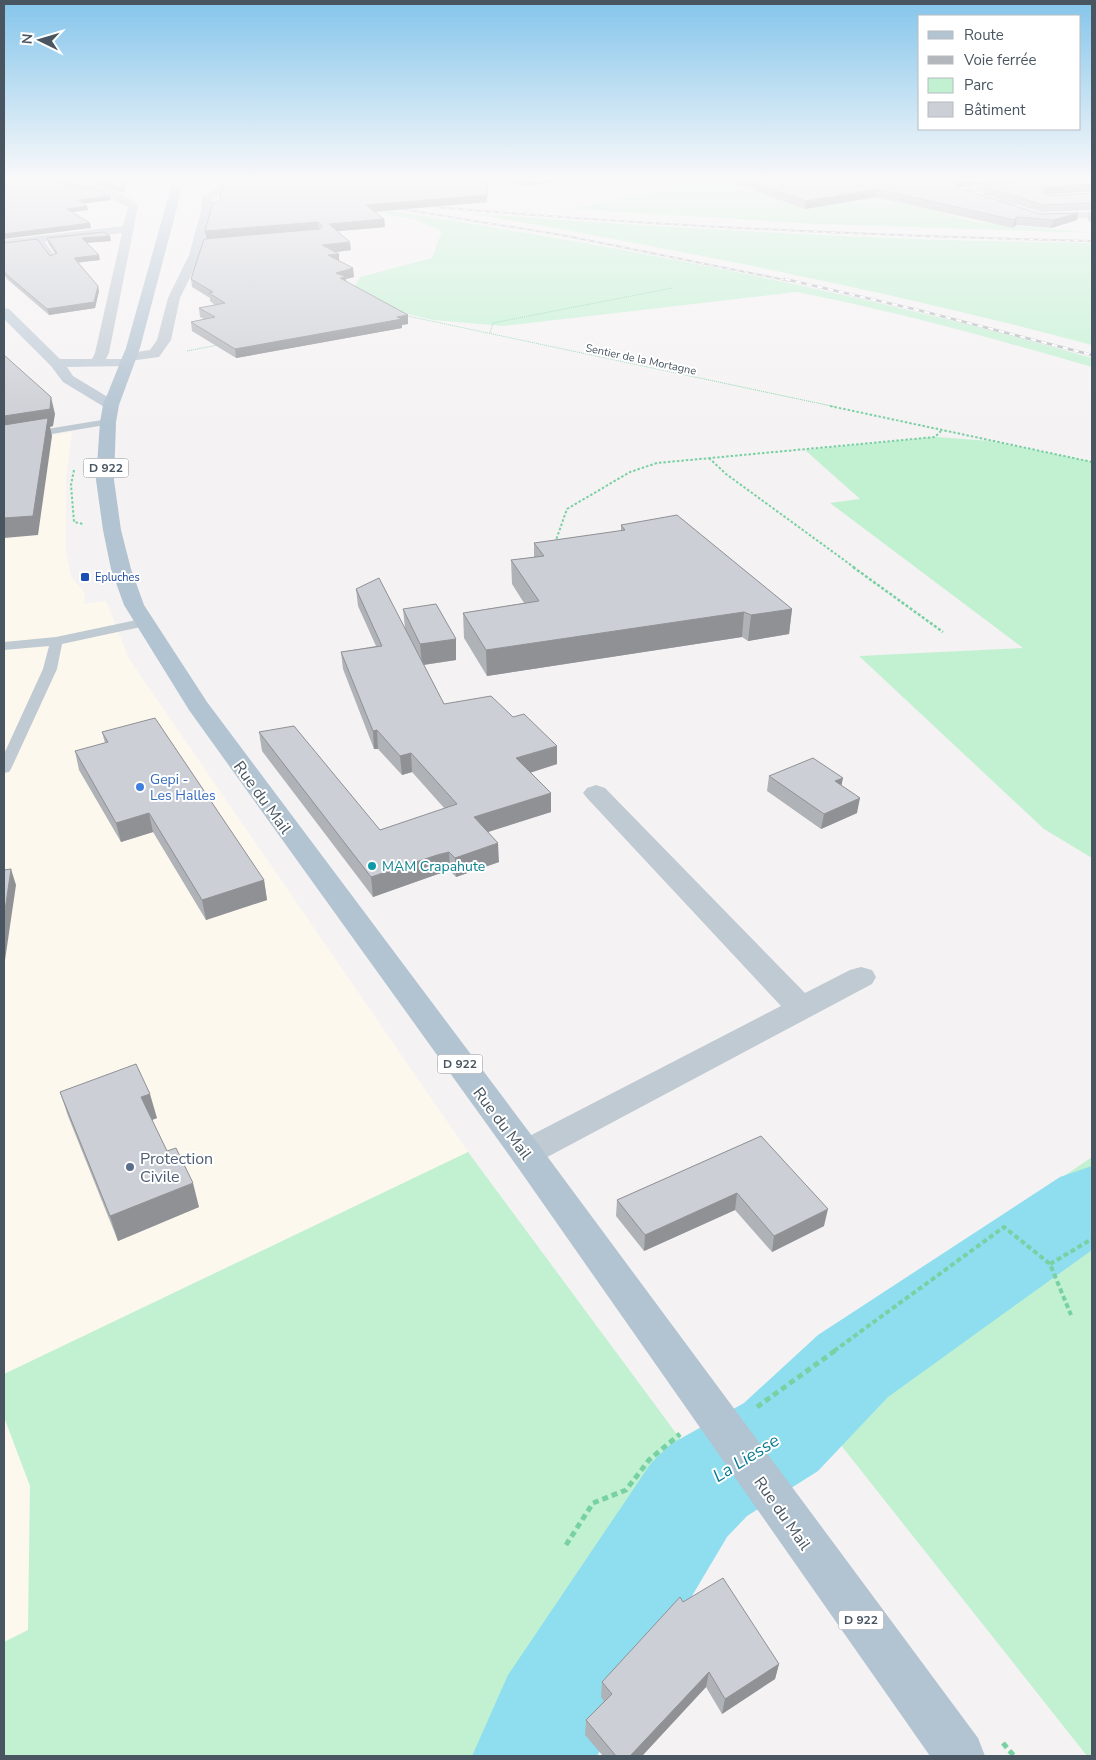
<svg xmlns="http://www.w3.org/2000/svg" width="1096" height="1760" font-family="'Nunito Sans',sans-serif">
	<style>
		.commercial { fill: #fdf8ee }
		.green { fill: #c2f1d2 }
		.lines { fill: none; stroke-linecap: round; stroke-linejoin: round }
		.river { fill: #8edeef; fill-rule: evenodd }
		.path-far4 { stroke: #78d1a2; stroke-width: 1; stroke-dasharray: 1 1; stroke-linecap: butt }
		.path-far3 { stroke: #78d1a2; stroke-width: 2; stroke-dasharray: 2.5 2; stroke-linecap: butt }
		.path-far2 { stroke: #78d1a2; stroke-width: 2.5; stroke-dasharray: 3 2; stroke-linecap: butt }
		.path-far1 { stroke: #78d1a2; stroke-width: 4; stroke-dasharray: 5 3; stroke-linecap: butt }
		.path { stroke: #78d1a2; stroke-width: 5; stroke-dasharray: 6 4; stroke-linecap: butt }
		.lane { fill: #c0cad2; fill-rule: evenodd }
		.street { fill: #c0cad2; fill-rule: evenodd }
		.secondary { fill: #c0cbd6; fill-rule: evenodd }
		.primary { fill: #b2c3d1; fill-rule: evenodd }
		.rail-far1-casing { stroke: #b4b8bd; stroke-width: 2 }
		.rail-casing { stroke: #b4b8bd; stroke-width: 2.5 }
		.rail-far1 { stroke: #fff; stroke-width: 1; stroke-dasharray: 4.5; stroke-linecap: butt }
		.rail { stroke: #fff; stroke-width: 2; stroke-dasharray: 5.5; stroke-linecap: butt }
		.wall { fill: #afb2b7 }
		.shaded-wall { fill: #8f9195 }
		.building { fill: #cccfd5; stroke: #8f9195 }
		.transit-dot { fill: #1a4fb4; stroke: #fff; stroke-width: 2 }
		.shop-dot { fill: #3f7fe0; stroke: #fff; stroke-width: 2 }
		.culture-dot { fill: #0f9aa8; stroke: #fff; stroke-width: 2 }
		.service-dot { fill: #5c6f8a; stroke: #fff; stroke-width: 2 }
		.labels { text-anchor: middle; stroke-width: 4; stroke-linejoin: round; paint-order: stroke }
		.far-street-label { font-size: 11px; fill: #495661; stroke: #fff }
		.far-transit-label { font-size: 11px; fill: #164399; stroke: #fff; text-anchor: start }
		.shield { fill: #fff; stroke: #808990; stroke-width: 1 }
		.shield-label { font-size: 12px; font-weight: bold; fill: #495661 }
		.shop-label { font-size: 14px; fill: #366cbe; stroke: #fff; text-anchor: start }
		.culture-label { font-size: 14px; fill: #0d838f; stroke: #fff; text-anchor: start }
		.near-street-label { font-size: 16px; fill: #495661; stroke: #fff }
		.near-service-label { font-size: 16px; fill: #4e5e75; stroke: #fff; text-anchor: start }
		.near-water-label { font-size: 18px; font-style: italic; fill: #0b7b93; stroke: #fff }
	</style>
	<rect width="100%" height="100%" fill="#f5f2f3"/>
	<g class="commercial">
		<polygon points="72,432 66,478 66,551 71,577 85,593 84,604 106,601 129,659 468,1152 4,1374 4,443"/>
		<polygon points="4,1417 30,1486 28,1630 4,1642"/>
	</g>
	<g class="green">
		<polygon points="707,180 900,180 855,188 975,222 1092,233 815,224 571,209"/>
		<path d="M335,202C589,241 844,287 1092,358V367C995,339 896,311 796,292L503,326L434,320L373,306L351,292L360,277L432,258L442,231L416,220L350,207Z"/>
		<path d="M467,213C675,228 883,241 1092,243V345C886,290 677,249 467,213Z"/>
		<polygon points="937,437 990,441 1092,462 1092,858 1044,829 859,656 1023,648 830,503 860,499 805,450"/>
		<polygon points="468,1152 727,1502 662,1576 574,1709 554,1756 4,1756 4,1642 28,1630 30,1486 4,1417 4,1374"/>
		<polygon points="1092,1157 1092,1756 1087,1756 783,1372 817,1343"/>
	</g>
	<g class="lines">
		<polygon class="river" points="1092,1166 1092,1250 888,1397 818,1471 747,1516 727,1537 597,1756 472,1756 508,1675 651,1463 671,1444 744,1403 818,1335 1060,1177"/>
		<g class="path-far4">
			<polyline points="403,315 836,407"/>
			<polyline points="490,333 493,323 672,288"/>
			<polyline points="187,351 218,345"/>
		</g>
		<g class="path-far3">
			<polyline points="830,406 1092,462"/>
			<polyline points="709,458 726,474 855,568"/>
			<polyline points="74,470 71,485 74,522 83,524"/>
			<polyline points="555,543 567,509 630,472 657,463 935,437 941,431"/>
		</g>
		<polyline class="path-far2" points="853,567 943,632"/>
		<g class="path-far1">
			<polyline points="1050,1264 1092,1239"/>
			<polyline points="834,1351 1004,1227 1050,1264 1071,1315"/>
		</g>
		<g class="path">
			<polyline points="757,1407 836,1350"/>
			<polyline points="566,1545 593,1503 626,1490 649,1460 680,1434"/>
			<polyline points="1003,1743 1014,1756"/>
		</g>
		<g class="lane">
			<polygon points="38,238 42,238 56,258 55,259 51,259 37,239"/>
			<polygon points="108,419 113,422 111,424 4,442 4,436"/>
			<polygon points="146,618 150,619 152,622 150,625 62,644 57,669 11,769 9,772 4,773 4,754 43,669 49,646 4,650 4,642 56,637"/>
		</g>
		<g class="street">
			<path d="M48,180C71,177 122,188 138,206L109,353L102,366H92L90,363L95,353L122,233L4,246V240L123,226L128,207L102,194L50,182Z"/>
			<polygon points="1016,180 1035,180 1030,183 961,195 956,192 961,189"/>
			<polygon points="219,188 224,191 212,198 211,211 201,255 180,298 171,340 159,357 129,361 124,360 122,357 124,354 150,350 157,340 168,298 189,255 201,211 202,196"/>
			<polygon points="1092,193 1092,199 999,206 994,203 999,200"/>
			<polygon points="1092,212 1092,218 1041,219 1036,216 1041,213"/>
			<polygon points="596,785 605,788 805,993 850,970 861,967 872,970 876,977 872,984 538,1162 526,1166 514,1162 509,1153 514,1144 781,1006 587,798 583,793 587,788"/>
		</g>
		<polygon class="secondary" points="4,308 9,309 60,359 131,359 133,362 131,365 126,366 67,367 73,376 116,402 119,405 116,408 106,408 63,382 51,366 4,319"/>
		<polygon class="primary" points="173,180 183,180 178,204 140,348 119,405 116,422 114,480 121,530 131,569 144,605 207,702 538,1144 978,1738 985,1756 930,1756 514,1162 189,710 124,605 111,569 103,530 96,480 100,422 103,405 126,348"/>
		<defs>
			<g id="rail-far1">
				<polyline points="187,180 234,186"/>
				<polyline points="390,207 567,236 790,281"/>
				<path d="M436,207C654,226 873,236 1092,241"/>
			</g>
			<polyline id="rail" points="785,279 918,310 1092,355"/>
		</defs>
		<use href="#rail-far1" class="rail-far1-casing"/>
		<use href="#rail" class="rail-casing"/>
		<use href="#rail-far1" class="rail-far1"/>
		<use href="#rail" class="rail"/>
	</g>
	<g class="wall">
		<polygon points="75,180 127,180 123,193 83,180"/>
		<polygon points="221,180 487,202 375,212 384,219 385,227 337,231 351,250 335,252 339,254 339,261 354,277 346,279 346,282 408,324 402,325 402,328 236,358 192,331 191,322 204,319 200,317 199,308 215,305 210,301 210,298 192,287 191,279 206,239 220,201 222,186"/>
		<polygon points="504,180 572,180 523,186"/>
		<polygon points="724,180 1007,180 961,187 959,189 1041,214 1078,213 1077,220 1051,228 1016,225 1013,228 876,197 805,209"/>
		<polygon points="1092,180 1092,191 1046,195 1049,196 1092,193 1092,210 1041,212 982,194 983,186"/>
		<polygon points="1089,212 1092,212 1092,223 1088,220"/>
		<polygon points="110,236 111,241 87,243 100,260 78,262 98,286 99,291 95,308 49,315 7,279 4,274 4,243 50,256 55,254 48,243 47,238"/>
		<polygon points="621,525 792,609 789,634 748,641 742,637 487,676 464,638 463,613 524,603 512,584 511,560 534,557 534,543 621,531"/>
		<polygon points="356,589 405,628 403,609 456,639 456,660 424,665 444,704 557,764 530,773 551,812 488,832 499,862 456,877 450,871 438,874 373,897 262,751 259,732 380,830 445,809 412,772 402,775 378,749 374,749 343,669 341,652 376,646 358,606"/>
		<polygon points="102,732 264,880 267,900 206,920 153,832 121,842 79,770 75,751 105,743"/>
		<polygon points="769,776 842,786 857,813 821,829 767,791"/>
		<polygon points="60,1092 157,1118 152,1120 167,1151 199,1207 118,1241 68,1116"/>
		<polygon points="761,1136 824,1226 772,1252 735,1210 644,1251 616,1216 617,1200"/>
		<polygon points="683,1602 779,1664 775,1679 722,1714 706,1687 642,1756 603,1756 585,1735 586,1720 604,1701 601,1697 602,1682"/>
	</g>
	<g class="shaded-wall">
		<polygon points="125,180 127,180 123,193 122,189"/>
		<polygon points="488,180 487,202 367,212 366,205"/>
		<polygon points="523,180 572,180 523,186"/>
		<polygon points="962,180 1007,180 961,187 954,193 956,186"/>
		<polygon points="1092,184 1092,191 1047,194 1040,198 1042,191 1048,187"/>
		<polygon points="877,189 876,197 805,209 806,201"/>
		<polygon points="110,196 111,200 80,204 79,200"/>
		<polygon points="87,206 88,210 68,213 67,209"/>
		<polygon points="1078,213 1077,220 1051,228 1053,220"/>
		<polygon points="1017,217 1016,225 1013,228 1014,220"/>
		<polygon points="384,219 385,227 329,232 329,224"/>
		<polygon points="318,222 319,230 206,239 205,231"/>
		<polygon points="90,223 91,228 4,239 4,234"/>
		<polygon points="110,236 111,241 83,243 82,238"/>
		<polygon points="350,242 351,250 323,254 322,245"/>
		<polygon points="339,254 339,262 328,255"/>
		<polygon points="99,255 100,260 75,263 74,258"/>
		<polygon points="353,268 354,277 346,279 347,286 340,281 336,273"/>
		<polygon points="98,286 99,291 95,308 49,315 47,309"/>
		<polygon points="408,315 408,324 402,325 402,328 236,358 235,349"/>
		<polygon points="51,397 55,414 53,426 50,427 52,436 38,535 4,538 4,416"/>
		<polygon points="792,609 789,634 748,641 751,615"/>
		<polygon points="744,612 742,637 487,676 486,650"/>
		<polygon points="456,639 456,660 422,665 420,644"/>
		<polygon points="377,730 378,749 374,749 373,731"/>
		<polygon points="557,746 557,764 516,777 516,758"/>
		<polygon points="411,753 412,772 402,775 400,756"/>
		<polygon points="843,778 840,793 835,781"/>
		<polygon points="551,793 551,812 475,836 474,817"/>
		<polygon points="860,798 857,813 821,829 824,814"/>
		<polygon points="149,813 153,832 121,842 116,823"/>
		<polygon points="498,843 499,862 456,877 455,858"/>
		<polygon points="449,852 450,871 438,874 373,897 371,877 437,855"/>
		<polygon points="11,869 16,885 4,967 4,917"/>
		<polygon points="264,880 267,900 206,920 202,900"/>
		<polygon points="150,1094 157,1118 147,1122 141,1097"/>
		<polygon points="193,1183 199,1207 118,1241 110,1216"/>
		<polygon points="737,1193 735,1210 644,1251 645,1235"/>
		<polygon points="828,1209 824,1226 772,1252 774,1236"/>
		<polygon points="779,1664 775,1679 722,1714 725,1699"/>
		<polygon points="709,1672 706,1687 642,1756 630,1756"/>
	</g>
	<g class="building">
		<polygon points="4,180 49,180 101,191 110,196 79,200 87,206 67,209 90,223 4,234"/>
		<polygon points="93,180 125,180 122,189"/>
		<polygon points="221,180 487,180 487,195 366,205 384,219 329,224 350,242 322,245 339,254 328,255 353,268 336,273 346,277 340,278 408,315 397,317 402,319 235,349 191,322 215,317 199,308 225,303 209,293 213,292 191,279 204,239 320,229 323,226 318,222 205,231 213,202 220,201 221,187 225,184"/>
		<polygon points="744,180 965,180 962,180 956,186 958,188 1041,214 1078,213 1053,220 1017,217 1014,220 877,189 806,201"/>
		<polygon points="1021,180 1092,180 1092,184 1048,187 1042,191 1049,196 1092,193 1092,203 1043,205 983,186"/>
		<polygon points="104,232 110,236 82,238 99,255 74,258 98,286 94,302 47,309 6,274 4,271 4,243 37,239 50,256 57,253 47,238"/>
		<polygon points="4,355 51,397 50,409 4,416"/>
		<polygon points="48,418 33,516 4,518 4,425"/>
		<polygon points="677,515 792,609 751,615 744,612 486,650 463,613 539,601 511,560 544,556 534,543 625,530 621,525"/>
		<polygon points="379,578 444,704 491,696 513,717 524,714 557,746 516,758 551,793 474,817 498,843 455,858 449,852 437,855 371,877 259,732 294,726 380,830 457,804 411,753 400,756 377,730 373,731 341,652 382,646 356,589"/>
		<polygon points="436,604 456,639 420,644 403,609"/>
		<polygon points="155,718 264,880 202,900 149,813 116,823 75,751 108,742 102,732"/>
		<polygon points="813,758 843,778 835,781 860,798 824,814 769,776"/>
		<polygon points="11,869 4,917 4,870"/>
		<polygon points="136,1064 150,1094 141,1097 167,1151 176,1148 193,1183 110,1216 60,1092"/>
		<polygon points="761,1136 828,1209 774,1236 737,1193 645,1235 617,1200"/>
		<polygon points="723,1578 779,1664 725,1699 709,1672 630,1756 616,1756 586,1720 612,1694 602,1682 680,1597 683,1602"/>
	</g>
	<linearGradient id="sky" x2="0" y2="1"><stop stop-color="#84c5eb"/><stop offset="0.42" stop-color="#faf9fa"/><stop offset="1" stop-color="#faf9fa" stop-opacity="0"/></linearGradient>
	<rect width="1096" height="426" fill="url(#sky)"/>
	<rect class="transit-dot" x="80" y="572" width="10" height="10" rx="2.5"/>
	<circle class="shop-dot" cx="140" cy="787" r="5"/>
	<circle class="culture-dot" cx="372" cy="866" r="5"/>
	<circle class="service-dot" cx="130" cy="1167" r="5"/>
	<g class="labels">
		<g class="far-street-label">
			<text transform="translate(641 359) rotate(12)" y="4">Sentier de la Mortagne</text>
		</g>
		<g class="far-transit-label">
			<text x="95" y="581">Epluches</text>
		</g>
		<g class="shield">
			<rect x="83.5" y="458.5" width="45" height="19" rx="4"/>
			<rect x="437.5" y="1054.5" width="45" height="19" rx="4"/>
			<rect x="838.5" y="1610.5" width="45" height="19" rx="4"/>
		</g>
		<g class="shield-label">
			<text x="106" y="472">D 922</text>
			<text x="460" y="1068">D 922</text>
			<text x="861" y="1624">D 922</text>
		</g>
		<g class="shop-label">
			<text x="150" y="784">Gepi -<tspan x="150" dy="16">Les Halles</tspan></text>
		</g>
		<g class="culture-label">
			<text x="382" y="871">MAM Crapahute</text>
		</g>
		<g class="near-street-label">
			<text transform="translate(263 797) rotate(54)" y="6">Rue du Mail</text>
			<text transform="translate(503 1123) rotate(53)" y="6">Rue du Mail</text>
			<text transform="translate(783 1513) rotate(55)" y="6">Rue du Mail</text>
		</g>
		<g class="near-service-label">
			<text x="140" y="1164">Protection<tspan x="140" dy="18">Civile</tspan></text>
		</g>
		<g class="near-water-label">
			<text transform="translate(746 1458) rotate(-32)" y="6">La Liesse</text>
		</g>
	</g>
	<rect width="1096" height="1760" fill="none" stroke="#495661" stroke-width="10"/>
	<rect x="918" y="15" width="162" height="115" fill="#ffffff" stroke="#b6bbc0"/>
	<rect x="928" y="31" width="25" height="8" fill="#b2c3d1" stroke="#b6bbc0"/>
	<text x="964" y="40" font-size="15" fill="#495661">Route</text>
	<rect x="928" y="56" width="25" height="8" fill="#b4b8bd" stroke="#b6bbc0"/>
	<text x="964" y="65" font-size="15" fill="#495661">Voie ferrée</text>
	<rect x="928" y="78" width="25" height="15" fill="#c2f1d2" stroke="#b6bbc0"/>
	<text x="964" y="90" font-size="15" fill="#495661">Parc</text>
	<rect x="928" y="102" width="25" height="15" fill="#cccfd5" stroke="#b6bbc0"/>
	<text x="964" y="115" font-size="15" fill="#495661">Bâtiment</text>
	<g transform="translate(40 40) rotate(275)" stroke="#ffffff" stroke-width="4" paint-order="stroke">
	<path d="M0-4L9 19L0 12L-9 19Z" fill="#495661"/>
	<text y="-8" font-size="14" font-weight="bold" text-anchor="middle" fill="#495661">N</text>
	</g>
</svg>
